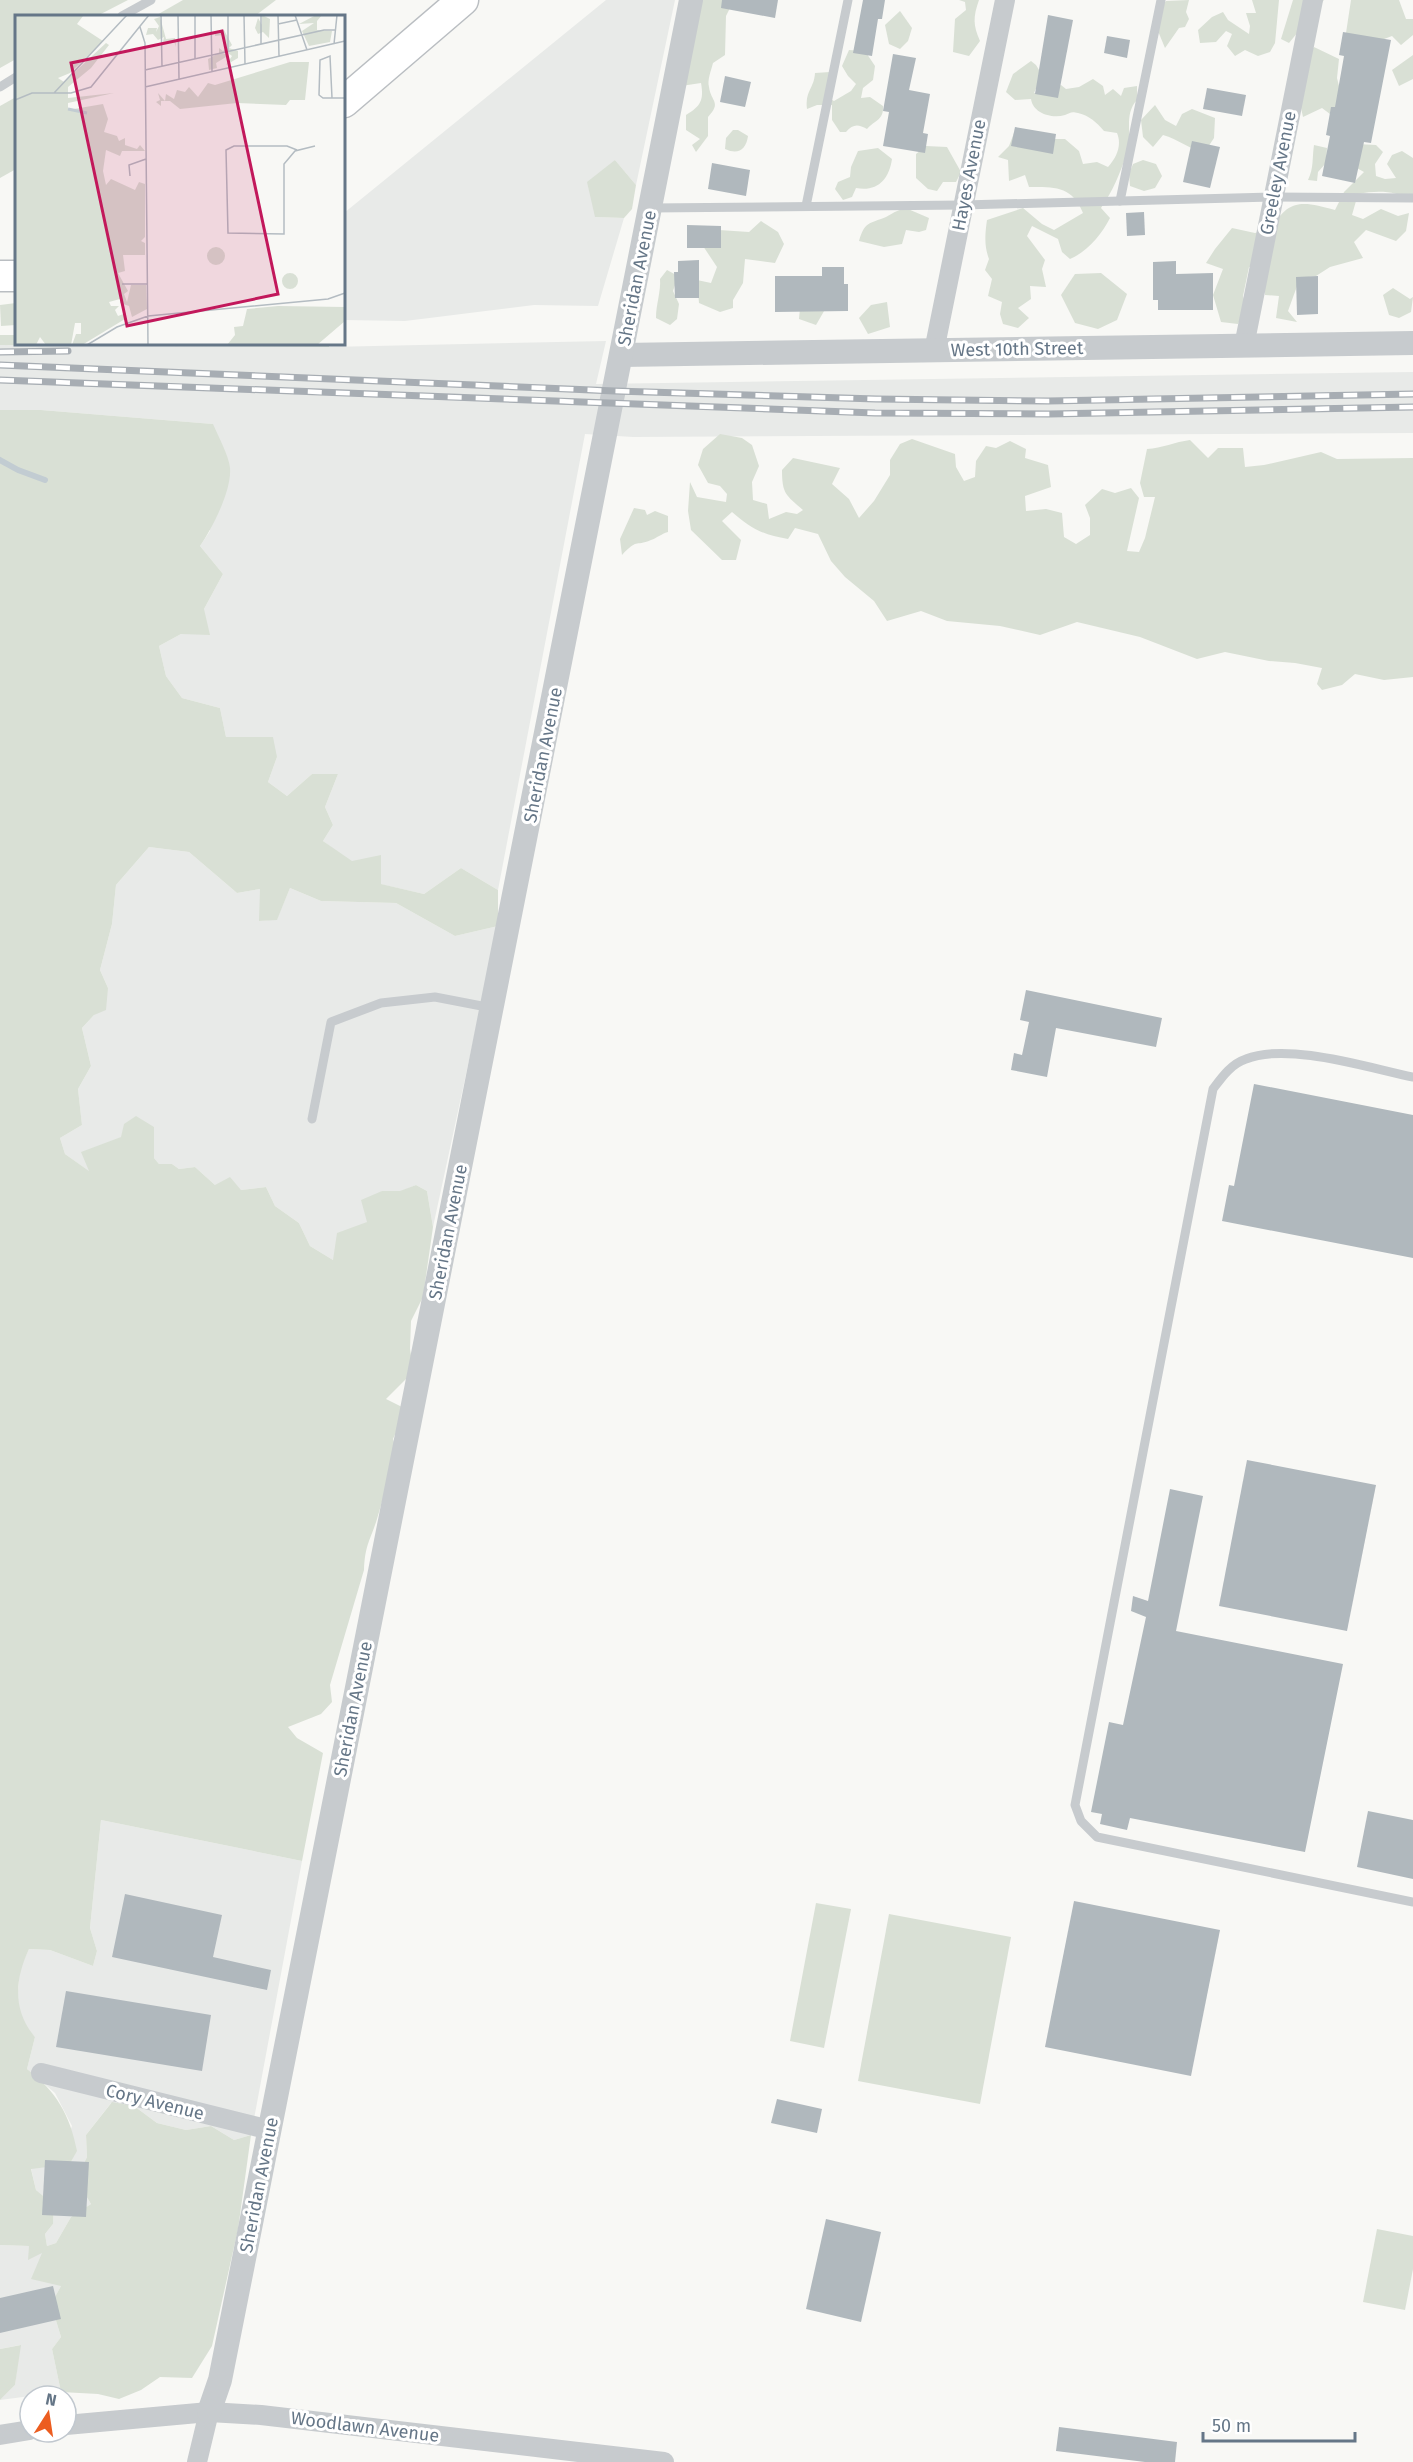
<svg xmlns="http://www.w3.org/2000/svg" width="1413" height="2462" font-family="'Fira Sans',sans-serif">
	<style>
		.built { fill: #e8eae8 }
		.green { fill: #d9e0d5 }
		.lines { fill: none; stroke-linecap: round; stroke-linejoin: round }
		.stream { stroke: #c2ccd2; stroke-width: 6 }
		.building { fill: #b0b8bd }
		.primary-casing { stroke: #babec2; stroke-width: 33 }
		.service { stroke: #c7cbce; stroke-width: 9 }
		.minor { stroke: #c7cbce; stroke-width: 20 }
		.tertiary { stroke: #c7cbce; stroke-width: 24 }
		.primary { stroke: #fff; stroke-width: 30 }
		.rail-casing { stroke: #a7adb3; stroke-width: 7 }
		.rail { stroke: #fff; stroke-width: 4.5; stroke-dasharray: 14; stroke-linecap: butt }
		.labels { text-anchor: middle; stroke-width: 6; stroke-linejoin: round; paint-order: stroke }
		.street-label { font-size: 18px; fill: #657687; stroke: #fff }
		.inset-river { fill: none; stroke: #c2ccd2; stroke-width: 3 }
		.inset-road { fill: none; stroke: #b4bcc2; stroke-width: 1.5 }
		.view { fill: #c2185b; fill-opacity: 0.15; stroke: #c2185b; stroke-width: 3 }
		.inset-edge { fill: none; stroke: #657687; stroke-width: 3 }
	</style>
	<rect width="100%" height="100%" fill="#f8f8f5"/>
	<g class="built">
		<polygon points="606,0 675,0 636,185 615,160 595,217 624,218 598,306 534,305 405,321 344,320 344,213"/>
		<polygon points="606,341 596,384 1413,372 1413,433 633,437 585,434 498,890 461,868 424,894 380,884 323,841 333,825 325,807 338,774 312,774 287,796 268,782 277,757 226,737 220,708 182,698 166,676 159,646 181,634 204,609 223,574 200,546 210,531 213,424 41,410 0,410 0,345 329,347"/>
		<polygon points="149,847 189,852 237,893 260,889 260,921 277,919 290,888 321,901 396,903 455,936 498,926 433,1227 427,1191 416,1185 400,1192 382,1191 367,1222 333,1260 310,1246 299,1223 275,1206 266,1187 241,1190 215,1185 195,1167 179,1169 172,1164 159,1164 154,1158 154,1127 121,1137 90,1172 65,1154 60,1138 82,1125 78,1089 91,1066 82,1028 94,1015 108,988 100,970 112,924 116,885"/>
		<polygon points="101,1820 302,1861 251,2135 234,2140 211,2126 186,2130 157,2123 134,2106 111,2103 86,2135 87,2157 76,2179 91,2204 71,2217 56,2243 47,2246 45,2234 53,2224 54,2206 36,2190 31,2168 57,2166 72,2126 55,2093 27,2069 35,2037 24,2025 17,2002 20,1968 29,1949 50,1950 93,1966 97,1951 90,1928"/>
		<polygon points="0,2245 29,2246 43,2253 61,2286 51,2304 61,2337 52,2349 61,2392 0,2400 15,2385 20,2345 0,2349"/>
	</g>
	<g class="green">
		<polygon points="0,0 128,0 97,16 16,16 16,59 0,68"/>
		<polygon points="183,0 276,0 255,16 155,16"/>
		<path d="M691,0H734L726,16L725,55L713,63C711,71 707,80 709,87C711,102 722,102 708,117V136L696,152L692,145L700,139L686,130V115C701,106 704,100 701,83L681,86Z"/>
		<path d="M959,0H979C973,17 973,25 980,41L969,56L953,52L955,19L966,10L965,2Z"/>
		<polygon points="1189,0 1186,12 1189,19 1185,27 1179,28 1165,48 1153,19 1166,1"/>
		<polygon points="1252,0 1279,0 1275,43 1270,52 1258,56 1245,50 1235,56 1227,46 1232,34 1226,31 1216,42 1200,43 1198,30 1212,17 1223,12 1228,20 1249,34 1250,26 1246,13 1256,13"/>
		<polygon points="1293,0 1324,0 1289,43 1281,39"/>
		<polygon points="1351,0 1399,0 1406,19 1413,19 1413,35 1401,45 1392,36 1379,41 1346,33"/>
		<polygon points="900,11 912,28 908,41 900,49 889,44 885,25"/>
		<polygon points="1314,47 1339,59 1337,78 1341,94 1358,77 1330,114 1322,108 1303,117 1293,72"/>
		<path d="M849,50L865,51L875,66L873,80L863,88L861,98L870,97L883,106C884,120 875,120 867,129C858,124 853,124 846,132H840L832,120V105H817L807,109C805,90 814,89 815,73L830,72L825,96L834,101L851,91L856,84L848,76L842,66Z"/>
		<polygon points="1413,55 1413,79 1399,86 1392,70"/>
		<path d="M1031,61L1036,65L1042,75L1034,93L1050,91L1061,85L1066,89L1079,87L1093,79L1103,86L1105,95L1113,89L1121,96L1124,88L1137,86V100C1123,115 1133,135 1127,153C1120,173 1113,191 1101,208L1110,218C1102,234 1087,252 1070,259L1062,252L1058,239L1032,226L1027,236L1045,260L1042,269L1046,287L1030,286L1031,299L1018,308L1029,318L1018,328L1003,324L1000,314L1002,302L988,296L992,279L985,270L989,259C984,246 985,234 987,220L1023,208L1042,224L1054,230L1083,213C1072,186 1055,187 1029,187L1025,175L1009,181L1008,160L998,157L1009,146L1014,133L1054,139H1065L1079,151L1083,164L1097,162L1108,167C1117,157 1122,145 1117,133L1104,131C1096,122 1090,116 1078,113C1071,111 1070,113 1065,115C1051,119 1033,113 1031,99L1015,100L1006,92L1013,74Z"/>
		<polygon points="16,97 16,169 0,178 0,106"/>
		<path d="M1155,105L1165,120L1176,126L1182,114L1192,109L1215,118L1214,138L1204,153C1189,149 1178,139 1163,135L1153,147L1143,137L1141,120Z"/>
		<path d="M733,130H738L748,136C746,150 738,155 725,149L726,138Z"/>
		<path d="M1357,144L1376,145L1383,152L1375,164L1376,176L1385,179L1396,178L1387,164L1392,155L1402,151L1413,158V200C1394,191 1379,190 1358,194L1352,215L1363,219L1381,209L1398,216L1409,213L1406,231L1396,241L1366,230L1354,242L1363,258L1330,267L1316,276L1300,278L1288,311L1297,322L1276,318L1279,296L1265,295L1263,279L1269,263L1249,267L1243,296L1246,307L1238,324L1221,322L1213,295L1223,269L1206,263L1215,249L1232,228L1255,233L1272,229C1288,197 1305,202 1335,210L1344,192L1364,172L1355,167Z"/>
		<path d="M1314,145L1327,148L1326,163L1318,172L1317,181L1308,180C1314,168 1312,158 1314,145Z"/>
		<polygon points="926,146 947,147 961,172 956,182 943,182 937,191 928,189 916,178 916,154"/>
		<path d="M878,148L892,159C889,180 877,192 856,188L852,197L843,200L835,189L838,182L850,177L851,167L858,151Z"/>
		<polygon points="615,160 636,185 632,209 624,218 595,217 587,182"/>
		<polygon points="1143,160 1156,164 1162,176 1155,188 1144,191 1130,186 1129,174 1133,164"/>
		<path d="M908,209L929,218L926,230L919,232L906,230L902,244L884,247L859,241C865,221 869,224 886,217C895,212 898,209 908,209Z"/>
		<polygon points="761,221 778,232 784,244 775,263 745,259 743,283 733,300 733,308 720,312 699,303 697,280 711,283 717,267 703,246 719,230 749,232"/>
		<path d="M667,270L678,276L673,291L679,304L677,319L670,325L656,318C656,304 661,292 660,279Z"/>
		<polygon points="1101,273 1127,294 1117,320 1098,329 1075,323 1061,295 1075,274"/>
		<polygon points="1393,288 1410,299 1413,297 1411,312 1399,318 1389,315 1383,295"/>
		<polygon points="887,302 890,327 868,334 859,318 871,305"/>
		<polygon points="16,303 16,325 1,326 0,305"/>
		<polygon points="827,306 816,325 799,319 800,308"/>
		<polygon points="0,335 16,335 16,344 329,344 329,347 0,345"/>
		<path d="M0,410H41L213,424C218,436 229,456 230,468C232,490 212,529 200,546L223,574L204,609L210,635L181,634L159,646L166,676L182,698L220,708L226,737H273L277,757L268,782L287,796L312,774H338L325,807L333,825L323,841L352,861L381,855V884L424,894L461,868L498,890V926L455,936L396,903L321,901L290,888L277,920L259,921L260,889L237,893L189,852L149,847L116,885L112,924L100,970L108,988L106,1010L94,1015L82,1028L91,1066L78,1089L82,1125L60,1138L65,1154L89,1171L81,1152L121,1137L124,1124L136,1116L154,1127V1158L159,1164H172L179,1169L195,1167L215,1185L230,1177L241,1190L266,1187L275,1206L299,1223L310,1246L333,1260L337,1233L367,1222L361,1200L382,1191H400L416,1185L427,1191L433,1227L423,1297L411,1321L410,1349L413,1368L406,1379L386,1399L406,1409L393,1439L398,1455C388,1478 384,1496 377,1519C370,1541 365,1545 364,1570L330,1685L332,1702L321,1714L288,1727L297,1738L323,1753L302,1861L101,1820L90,1928L97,1951L93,1966L50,1950L29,1949C15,1979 12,2010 35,2037L27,2069C56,2091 70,2115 77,2151L65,2172L56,2166L31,2169L36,2190L54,2205L53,2224L45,2234L47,2246L56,2243L71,2217L91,2204L76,2179L87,2157L86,2135L112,2102L134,2106L157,2123L186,2130L211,2126L234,2140L251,2135L238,2229L212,2346L192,2378L160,2377L141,2390L119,2399L98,2394L61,2392L52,2349L61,2337L51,2304L61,2286L31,2279L42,2253L28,2260L29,2246L0,2245Z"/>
		<path d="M720,434L742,438L752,445L759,466L752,482L753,500L767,504L769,519L786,512L797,514L803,510C786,495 782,494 782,470L793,458L840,468L832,484L849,499L859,518L874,501L890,475V460L900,444L912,439L955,454L956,467L964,481L975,477L976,461L986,446L996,448L1010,441L1026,449L1025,458L1048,465L1051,487L1025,496L1026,511L1046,509L1062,513L1064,537L1076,544L1090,535V518L1085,505L1102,489L1115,493L1131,488L1139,498L1127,551L1139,552L1145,538L1155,497H1144L1140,483L1147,449C1162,448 1175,442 1190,440L1208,458L1218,448H1243L1245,467L1264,465L1321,452L1337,459L1413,458V677L1384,680L1355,674L1342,685L1322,690L1317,684L1322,668L1295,663L1269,661L1225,652L1197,659L1140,637L1077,622L1040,635L1000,626L947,621L921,611L887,621L874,601L845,577L831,561L818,534L795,528L788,539C763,535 750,528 732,512L722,521L741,540L736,560H722L691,530L688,511L690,482L697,497L726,502L727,494L720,486L708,483L698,465L703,449Z"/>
		<path d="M634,508L645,510L647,515L655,511L668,516V532C661,534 657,538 651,540C634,547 638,538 622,555L620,539Z"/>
		<polygon points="816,1903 851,1909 824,2048 790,2041"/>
		<polygon points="889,1914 1011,1937 980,2104 858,2081"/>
		<polygon points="1377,2229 1413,2236 1413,2269 1405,2310 1363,2302"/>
		<polygon points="21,2345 15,2385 0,2400 0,2349"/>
	</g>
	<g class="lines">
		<polyline class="stream" points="0,460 18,470 45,480"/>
	</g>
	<g class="building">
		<polygon points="722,0 778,0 775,18 721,8"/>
		<polygon points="863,0 885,0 882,19 878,19 872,56 853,53"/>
		<polygon points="1048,15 1073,20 1058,98 1035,94"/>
		<polygon points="1343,32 1391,40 1371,143 1364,142 1355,183 1322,176 1330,136 1326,135 1331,107 1335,107 1344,56 1339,55"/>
		<polygon points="1107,36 1130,40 1127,58 1104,53"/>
		<polygon points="893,54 916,58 909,90 930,94 923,133 928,134 925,153 883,146 889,112 883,111"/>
		<polygon points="725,76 751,82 745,107 720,102"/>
		<polygon points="1207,88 1246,95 1242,116 1203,109"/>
		<polygon points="1015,127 1056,134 1053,154 1011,146"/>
		<polygon points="1192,141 1220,147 1210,188 1183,182"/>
		<polygon points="712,163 750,170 746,196 708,189"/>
		<polygon points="1144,212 1145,235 1127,236 1126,213"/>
		<polygon points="687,225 721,226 721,248 687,248"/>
		<polygon points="699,260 699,298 675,298 674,272 678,272 678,261"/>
		<polygon points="1176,261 1176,274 1213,273 1213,310 1158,310 1158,300 1153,300 1153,262"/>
		<polygon points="822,267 844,267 844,284 848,284 848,311 775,312 775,276 822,276"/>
		<polygon points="1318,276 1318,314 1297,315 1296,277"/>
		<polygon points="1026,990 1162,1018 1156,1047 1056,1028 1047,1077 1011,1070 1014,1053 1022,1055 1029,1022 1020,1020"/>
		<polygon points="1254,1084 1413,1115 1413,1258 1222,1221 1229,1185 1234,1186"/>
		<polygon points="1247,1460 1376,1485 1347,1631 1219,1606"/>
		<polygon points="1170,1489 1203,1496 1176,1631 1343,1664 1305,1852 1130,1818 1127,1830 1100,1824 1102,1814 1091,1812 1109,1722 1123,1725 1146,1617 1131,1611 1133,1596 1148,1601"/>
		<polygon points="1368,1811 1413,1820 1413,1879 1357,1867"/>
		<polygon points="125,1894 222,1915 213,1957 271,1970 267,1990 112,1957"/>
		<polygon points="1074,1901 1220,1930 1191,2076 1045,2047"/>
		<polygon points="66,1991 211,2015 202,2071 56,2047"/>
		<polygon points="777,2099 822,2109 817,2133 771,2123"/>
		<polygon points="45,2160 89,2162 86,2217 42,2215"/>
		<polygon points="826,2219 881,2232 861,2322 806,2309"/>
		<polygon points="53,2286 61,2319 0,2333 0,2298"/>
		<polygon points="1059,2427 1177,2442 1175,2462 1145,2462 1056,2451"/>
	</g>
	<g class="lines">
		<defs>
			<g id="primary">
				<polyline points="344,102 463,0"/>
				<polyline points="0,276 16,276"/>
			</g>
		</defs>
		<use href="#primary" class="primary-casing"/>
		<g class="service">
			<polyline points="122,16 151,0"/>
			<polyline points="0,87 16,77"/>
			<polyline points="1120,201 1161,0"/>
			<polyline points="806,206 848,0"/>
			<polyline points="651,208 963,205 1273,197 1413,198"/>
			<path d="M1413,1077C1369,1068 1288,1042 1246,1059C1231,1064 1222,1077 1213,1089L1075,1805L1081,1821L1097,1837L1413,1902"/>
			<polyline points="312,1119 331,1022 381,1003 435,997 492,1008"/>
		</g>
		<g class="minor">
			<polyline points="1244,346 1313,0"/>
			<polyline points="934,351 1005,0"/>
			<polyline points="41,2073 270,2130"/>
			<polyline points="66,2425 209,2412 261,2415 664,2462"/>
			<polyline points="0,2435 30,2430"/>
			<polyline points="197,2462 209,2412"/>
		</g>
		<g class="tertiary">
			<polyline points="622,355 1413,343"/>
			<polyline points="209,2412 220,2380 691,0"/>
		</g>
		<use href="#primary" class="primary"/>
		<defs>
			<g id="rail">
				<polyline points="0,352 68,351"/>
				<polyline points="0,365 615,391 876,399 1048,401 1413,394"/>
				<polyline points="0,380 875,413 1049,414 1413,407"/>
			</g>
		</defs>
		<use href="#rail" class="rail-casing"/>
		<use href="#rail" class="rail"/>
	</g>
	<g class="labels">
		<g class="street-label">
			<text transform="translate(1278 173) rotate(-79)" y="6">Greeley Avenue</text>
			<text transform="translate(969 175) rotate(-79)" y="6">Hayes Avenue</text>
			<text transform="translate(637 278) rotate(-79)" y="6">Sheridan Avenue</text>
			<text transform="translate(1017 349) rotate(-1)" y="6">West 10th Street</text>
			<text transform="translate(543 755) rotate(-79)" y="6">Sheridan Avenue</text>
			<text transform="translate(448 1232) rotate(-79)" y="6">Sheridan Avenue</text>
			<text transform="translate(353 1709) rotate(-79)" y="6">Sheridan Avenue</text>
			<text transform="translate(155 2102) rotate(14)" y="6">Cory Avenue</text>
			<text transform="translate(259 2185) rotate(-79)" y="6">Sheridan Avenue</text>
			<text transform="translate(365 2427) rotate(7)" y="6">Woodlawn Avenue</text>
		</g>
	</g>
	<g transform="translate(15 15)">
		<rect width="330" height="330" fill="#f8f8f5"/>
		<path d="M0,0H79L68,1L62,9L88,26L55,58L43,63L49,67L91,28L94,30L76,53L53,72V83L99,78L53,88V95L88,89L93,104L89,117L102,121L104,126L110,123V130L122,134L125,130L130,136H107L105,141L91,135L88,156L91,170L96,164L120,175L124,167L130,169V222L126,226L130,228V240H108L110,256L103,258L113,276L109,279L112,287L116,270H131L132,294L117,302L114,291L105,288V284L94,287L96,291H104L100,295L103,301L111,298L110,304L67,330H57L61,319H66V308H60L56,330H31L25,322L21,330H0ZM247,0L255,4L254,23L248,17L243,19L240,13L243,3L247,10ZM301,0H307L302,6V15L317,16L315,27L294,31L287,16L299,8L284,9ZM145,2L151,24L160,23L161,32L159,26L148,27L149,22L143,25L138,19L131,20L133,13H142L141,17L144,11L139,4ZM209,15L217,30L214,33L223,36V43L211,50L217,41L213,38H205L211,39V42L201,48L202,53L194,55L193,44L204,38V33L208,36L212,33L208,20L200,21V17ZM275,47H294L290,85H275L271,90L222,88L165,94L155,86H146V91L141,87L145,85L143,78L150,86L151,79L159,84L162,75L170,77L174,72L183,82L193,68L200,70ZM192 241a9 9 0 1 1 18 0a9 9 0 1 1-18 0ZM267 266a8 8 0 1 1 16 0a8 8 0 1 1-16 0ZM263,291L330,292V306L302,330H212L220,320L219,312L228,311L232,294Z" fill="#d9e0d5"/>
		<path class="inset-river" d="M53,94L72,98"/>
		<path class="inset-road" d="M146,0L147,52M163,0L164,64M180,0V44M196,0L197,57M213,0V37M229,0L230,49M246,0V29M263,0L264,41M280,0L292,35M263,9L282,5M125,12L130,28L133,330M319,29L322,0M130,55L309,15H320M130,72L330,26M39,78L112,0M317,83L315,41L305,45L304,80L308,83H330M0,85L17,78H56L76,72L134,0M282,135L272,131H219L211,135L213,218L269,219V149L280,136L300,131M115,161L114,150L131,144M107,269H133M72,330L102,312L133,301L313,284L330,278"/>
		<path class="view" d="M207,16L263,279L112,311L56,48Z"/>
		<rect width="330" height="330" class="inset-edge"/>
	</g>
	<g transform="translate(48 2414) rotate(12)"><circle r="28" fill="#ffffff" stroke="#c1c8cf" stroke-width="1.5"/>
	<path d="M0-4.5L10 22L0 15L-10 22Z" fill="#ec5d20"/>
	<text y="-9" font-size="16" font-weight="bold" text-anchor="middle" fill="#657687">N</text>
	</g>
	<path d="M1203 2432v9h152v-9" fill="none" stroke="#657687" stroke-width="3"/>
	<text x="1212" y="2432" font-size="18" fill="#657687" stroke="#ffffff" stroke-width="4.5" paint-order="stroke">50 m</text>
</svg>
